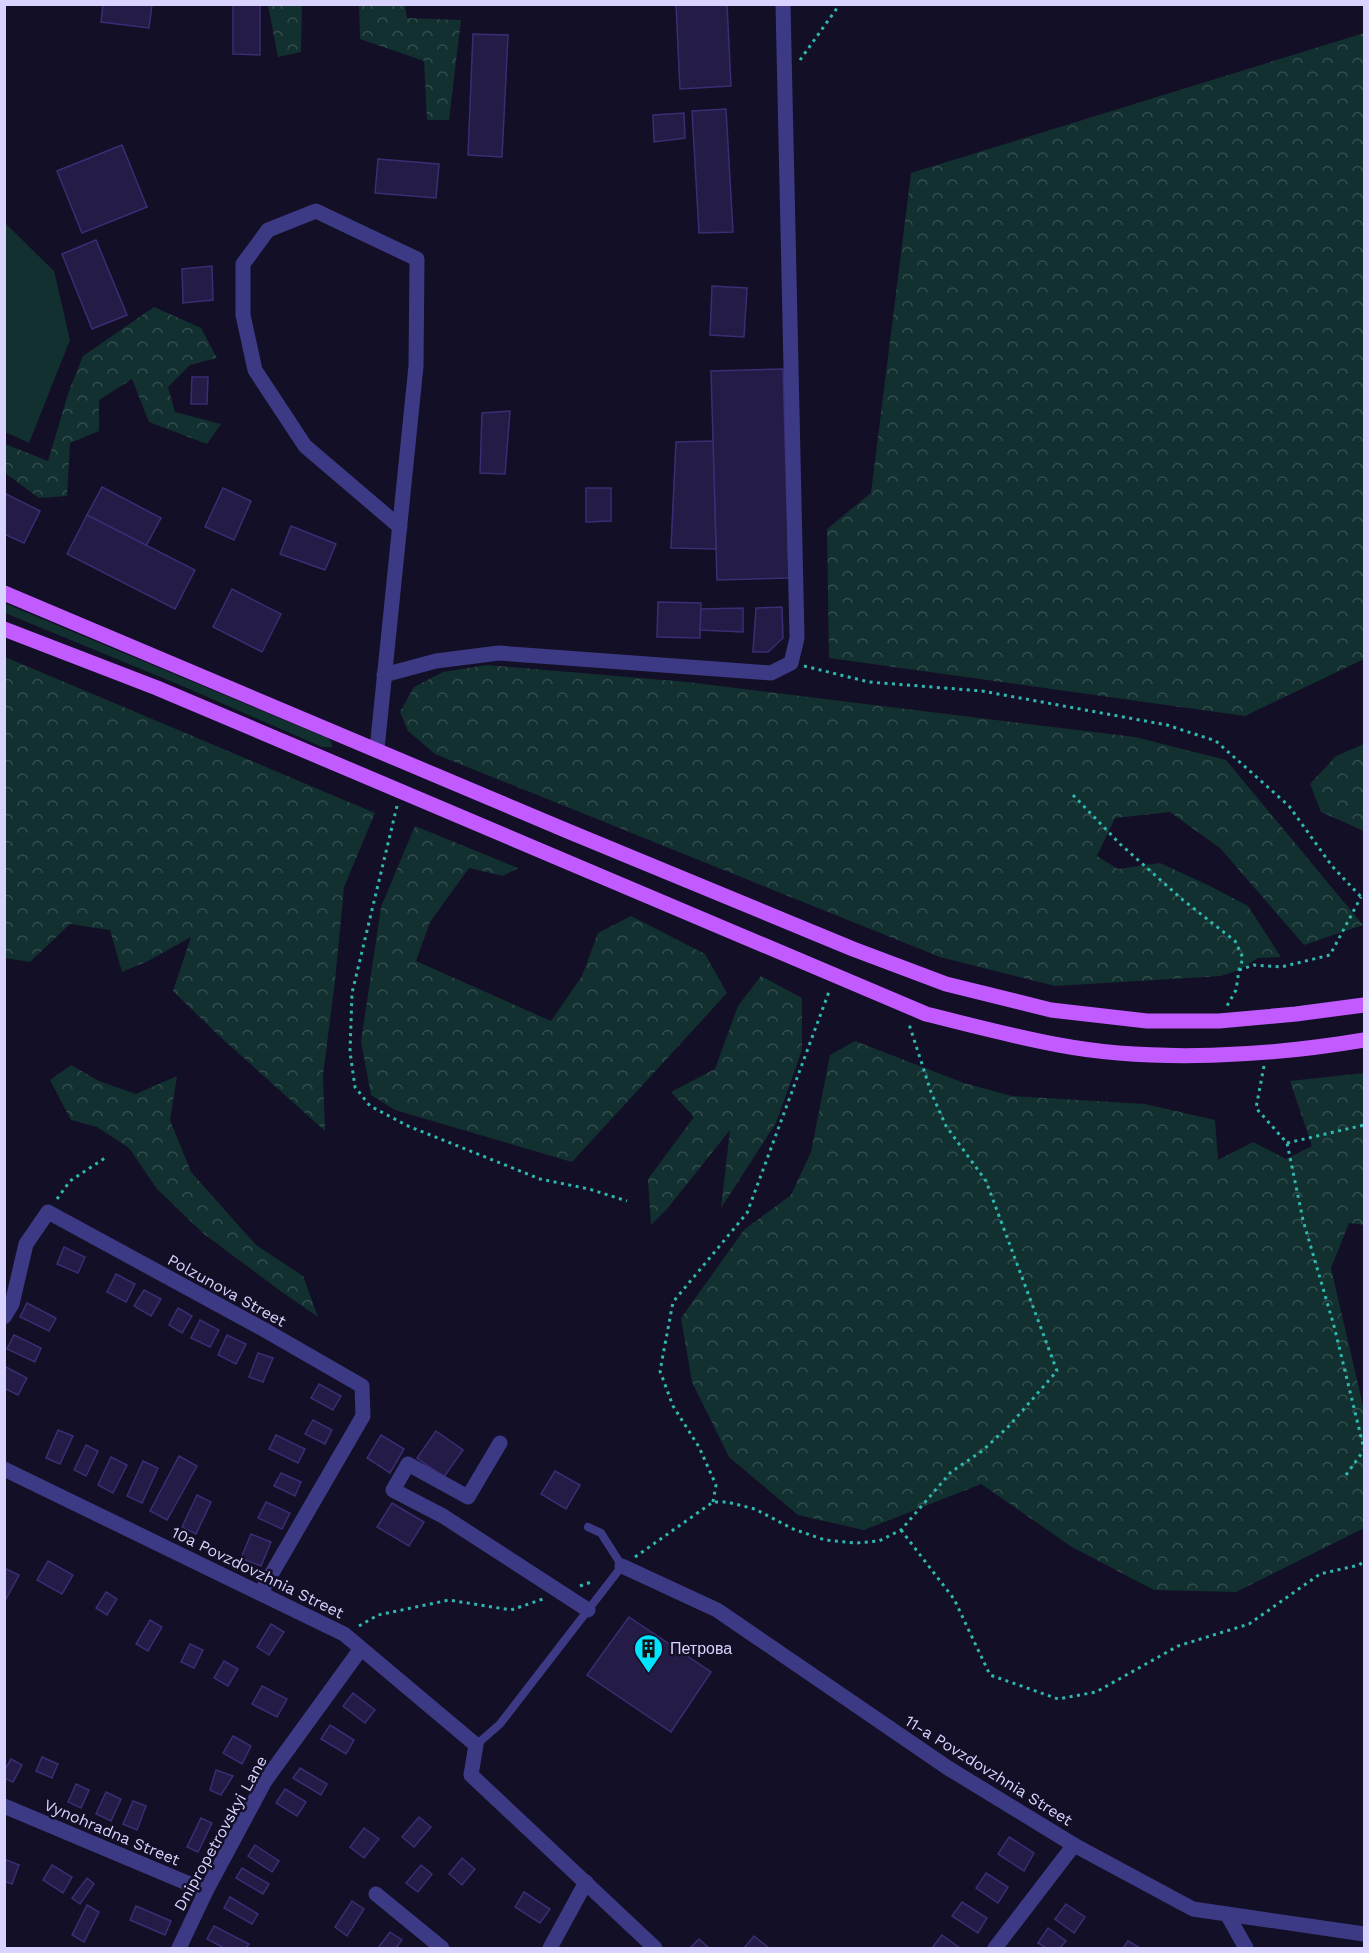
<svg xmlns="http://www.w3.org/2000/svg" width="1369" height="1953" font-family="'Work Sans',sans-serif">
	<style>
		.grass { fill: #12302f }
		.forest { fill: url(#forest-crowns) }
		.building { fill: #241b47; stroke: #3b2d73; stroke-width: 1.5 }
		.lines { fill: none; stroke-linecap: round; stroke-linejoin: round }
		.path { stroke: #2fb8b0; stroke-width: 3; stroke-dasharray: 3 4.5; stroke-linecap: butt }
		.service { stroke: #3d3a85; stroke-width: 8 }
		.minor { stroke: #3d3a85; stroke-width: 15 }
		.primary { stroke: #c25bff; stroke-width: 15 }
		.labels { text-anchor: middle; stroke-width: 5; stroke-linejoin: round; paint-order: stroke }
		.street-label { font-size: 16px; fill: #d9d4ff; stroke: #130f26 }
		.poi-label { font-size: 16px; fill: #d9d4ff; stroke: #130f26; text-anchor: start }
	</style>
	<defs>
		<pattern id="forest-crowns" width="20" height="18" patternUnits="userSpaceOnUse" patternTransform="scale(1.5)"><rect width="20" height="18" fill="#12302f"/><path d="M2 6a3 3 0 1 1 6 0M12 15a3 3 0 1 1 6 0" fill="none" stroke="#344d4e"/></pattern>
	</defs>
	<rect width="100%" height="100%" fill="#130f26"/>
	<g class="grass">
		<polygon points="5,223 54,271 70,340 29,443 5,432"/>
		<polygon points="4,603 327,738 331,741 332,747 322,747 187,688 5,613"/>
	</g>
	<g class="forest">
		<polygon points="268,5 302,5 301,52 278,57"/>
		<polygon points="359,5 405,5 407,18 461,20 449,120 427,120 424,61 360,39"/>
		<polygon points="1364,33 1364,659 1245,716 829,658 827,529 871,493 911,173"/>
		<polygon points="154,307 201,328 217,358 190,365 168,387 175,412 221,424 207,444 149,422 132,379 99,400 99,431 70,443 67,496 39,498 5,473 5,444 48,461 69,391 83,356"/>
		<polygon points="5,657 375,813 344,887 335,981 323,1075 325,1131 216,1033 173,991 191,937 148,961 122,972 110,930 70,924 30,962 5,958"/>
		<polygon points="487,665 687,682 1135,737 1226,760 1363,925 1304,945 1220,848 1170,812 1115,818 1097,856 1118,869 1160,863 1210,886 1248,906 1281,957 1258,958 1239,970 1221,976 1055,986 940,957 435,754 408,731 400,712 414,687 443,672"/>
		<polygon points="1364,744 1364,831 1321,812 1310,784 1336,756"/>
		<polygon points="415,826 518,868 503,876 469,868 430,922 416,961 551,1021 582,976 598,933 631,916 705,954 727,993 572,1162 395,1110 371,1095 361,1042 381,907"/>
		<polygon points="761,976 802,998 802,1050 776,1123 721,1208 730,1130 667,1209 651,1225 648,1179 694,1117 671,1092 715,1069 738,1006"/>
		<polygon points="855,1041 964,1083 1012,1096 1145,1104 1215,1120 1218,1160 1253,1142 1286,1159 1312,1146 1290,1081 1364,1073 1364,1225 1349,1223 1331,1268 1364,1410 1364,1528 1236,1592 1154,1590 1072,1547 981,1484 864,1530 798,1515 729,1457 692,1382 681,1318 744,1230 791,1195 811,1152 830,1055"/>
		<polygon points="71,1065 99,1081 136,1094 177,1076 170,1120 191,1172 256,1245 303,1276 318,1317 279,1290 204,1234 157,1189 129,1148 97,1127 71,1120 50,1080"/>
	</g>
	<g class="building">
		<polygon points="103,4 152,4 149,28 101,22"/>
		<polygon points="233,4 260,4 260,55 233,54"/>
		<polygon points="676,4 727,4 731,86 680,89"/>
		<polygon points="473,34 508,35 502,157 468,155"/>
		<polygon points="726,109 733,232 699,233 692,111"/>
		<polygon points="684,113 685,138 654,142 653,115"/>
		<polygon points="122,145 147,207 82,233 57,171"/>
		<polygon points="378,159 439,164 436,198 375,193"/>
		<polygon points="96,240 127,315 92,329 62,254"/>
		<polygon points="212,266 213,300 183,303 182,269"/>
		<polygon points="712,286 747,288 744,337 710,335"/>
		<polygon points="783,369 789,578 717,580 711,371"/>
		<polygon points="192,377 208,377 207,404 191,404"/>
		<polygon points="510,411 505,474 480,473 482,413"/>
		<polygon points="713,441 716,549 671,548 676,442"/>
		<polygon points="102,487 161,518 146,546 87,515"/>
		<polygon points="223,488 251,501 234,540 205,527"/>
		<polygon points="586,488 611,488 611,521 586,522"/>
		<polygon points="4,493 40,511 24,543 4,534"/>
		<polygon points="87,515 195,570 175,609 67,554"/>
		<polygon points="291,526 336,544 325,570 280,554"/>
		<polygon points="232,589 281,614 262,652 213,627"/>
		<polygon points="658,602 701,603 700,638 657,637"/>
		<polygon points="782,607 783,638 768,652 753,652 756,608"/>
		<polygon points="743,608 743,632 700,630 701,609"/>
		<polygon points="64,1247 85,1257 78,1273 57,1264"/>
		<polygon points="116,1274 135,1284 126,1302 107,1292"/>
		<polygon points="144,1290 161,1299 151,1316 134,1306"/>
		<polygon points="27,1303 56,1318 49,1331 20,1317"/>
		<polygon points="178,1308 192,1316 182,1333 169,1325"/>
		<polygon points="200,1320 219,1330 210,1347 191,1338"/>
		<polygon points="14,1335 41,1348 35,1362 7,1349"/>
		<polygon points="227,1335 246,1344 236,1364 218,1355"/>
		<polygon points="258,1353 273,1358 263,1382 249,1377"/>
		<polygon points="4,1366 27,1378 18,1395 4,1388"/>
		<polygon points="319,1384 341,1396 333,1410 311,1398"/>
		<polygon points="313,1420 332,1430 325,1444 305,1434"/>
		<polygon points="58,1430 73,1436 60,1464 46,1458"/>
		<polygon points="436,1431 463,1450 444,1477 417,1458"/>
		<polygon points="276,1435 305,1449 298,1463 269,1449"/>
		<polygon points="381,1435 404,1449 390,1473 367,1458"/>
		<polygon points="86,1445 98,1451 86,1476 74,1470"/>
		<polygon points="179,1456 197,1466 167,1520 150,1511"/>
		<polygon points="111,1457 127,1465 113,1493 98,1485"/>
		<polygon points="143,1461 158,1468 142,1503 127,1496"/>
		<polygon points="555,1471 580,1485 566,1509 541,1494"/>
		<polygon points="281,1473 301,1482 295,1496 274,1486"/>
		<polygon points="197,1495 211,1502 196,1534 182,1527"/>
		<polygon points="266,1502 290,1513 282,1529 258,1518"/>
		<polygon points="392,1503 424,1522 409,1546 377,1527"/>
		<polygon points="251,1534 271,1542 261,1566 241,1558"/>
		<polygon points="48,1561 73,1575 62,1594 37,1580"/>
		<polygon points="4,1568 19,1575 6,1599 4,1598"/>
		<polygon points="106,1592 117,1599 107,1615 96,1608"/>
		<polygon points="629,1617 711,1672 671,1732 587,1675"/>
		<polygon points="150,1620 162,1627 148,1651 136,1644"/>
		<polygon points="271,1624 284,1632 269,1655 257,1647"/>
		<polygon points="190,1644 203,1650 194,1668 181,1662"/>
		<polygon points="224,1661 238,1669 228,1686 214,1678"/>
		<polygon points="262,1686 287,1699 277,1717 252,1704"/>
		<polygon points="353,1693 375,1710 365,1723 343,1706"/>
		<polygon points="330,1725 354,1740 346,1754 321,1739"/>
		<polygon points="233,1736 251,1746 242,1764 223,1753"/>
		<polygon points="42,1757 58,1764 52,1778 36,1771"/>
		<polygon points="11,1759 22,1765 13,1782 4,1778 4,1771"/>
		<polygon points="300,1768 327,1784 321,1795 293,1778"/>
		<polygon points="216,1770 233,1776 221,1795 210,1790"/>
		<polygon points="76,1784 89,1790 81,1808 68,1802"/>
		<polygon points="285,1789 306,1802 297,1816 276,1803"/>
		<polygon points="106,1792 121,1799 111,1821 96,1814"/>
		<polygon points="133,1801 146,1806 137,1830 123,1824"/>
		<polygon points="419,1817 431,1827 414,1847 402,1837"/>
		<polygon points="201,1818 212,1823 198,1852 187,1847"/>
		<polygon points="364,1828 379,1839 364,1858 350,1847"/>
		<polygon points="1009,1837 1034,1853 1024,1871 998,1854"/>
		<polygon points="255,1845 279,1861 272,1872 248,1856"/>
		<polygon points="462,1858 475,1869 462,1885 449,1874"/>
		<polygon points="4,1859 19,1865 12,1884 4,1881"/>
		<polygon points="52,1865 72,1877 63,1893 43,1880"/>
		<polygon points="421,1865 432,1874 418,1892 406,1883"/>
		<polygon points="242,1868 269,1884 263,1894 236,1878"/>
		<polygon points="986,1873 1008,1887 998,1903 976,1888"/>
		<polygon points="87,1878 94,1884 80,1904 72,1898"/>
		<polygon points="524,1892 550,1909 540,1923 515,1907"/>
		<polygon points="230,1897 258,1914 252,1924 224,1908"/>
		<polygon points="352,1901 364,1909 347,1936 335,1927"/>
		<polygon points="962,1902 987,1918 978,1933 952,1916"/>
		<polygon points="1066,1904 1085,1917 1074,1933 1055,1919"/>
		<polygon points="87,1905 99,1912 84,1942 72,1935"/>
		<polygon points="136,1906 171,1921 165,1935 130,1920"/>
		<polygon points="214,1926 249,1944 246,1948 224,1948 207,1939"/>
		<polygon points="1048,1928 1066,1941 1060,1948 1046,1948 1038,1943"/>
		<polygon points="390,1932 402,1940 396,1948 378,1948"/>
		<polygon points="942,1935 960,1948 932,1948"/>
		<polygon points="754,1936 769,1948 744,1948"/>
		<polygon points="699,1939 709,1948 690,1948"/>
		<polygon points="1128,1941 1140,1948 1123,1948"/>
	</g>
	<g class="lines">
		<g class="path">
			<polyline points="800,60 840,4"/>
			<polyline points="804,666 869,682 982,691 1167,725 1216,741 1289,806 1332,866 1361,897 1364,898"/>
			<polyline points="1073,795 1120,844 1183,900 1235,941 1243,958 1239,970 1236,990 1227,1006"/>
			<polyline points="397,806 352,993 350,1052 355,1087 370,1106 408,1126 540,1179 589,1189 627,1201"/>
			<polyline points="1239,970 1254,965 1281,967 1330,955 1361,897"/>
			<polyline points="1264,1066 1256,1108 1287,1143 1303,1220 1334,1326 1364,1449"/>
			<polyline points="1287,1143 1364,1125"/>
			<polyline points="57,1199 70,1181 105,1158"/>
			<polyline points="1346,1475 1364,1450"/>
			<polyline points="713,1502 716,1485 699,1447 673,1406 660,1371 673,1302 747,1213 830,989"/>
			<polyline points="901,1530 954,1599 990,1675 1058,1699 1096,1692 1178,1646 1249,1624 1320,1574 1359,1565 1364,1561"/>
			<polyline points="635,1557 713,1502 727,1502 755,1509 793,1529 825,1540 856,1543 879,1541 901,1530 951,1472 982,1451 1009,1426 1057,1371 986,1181 946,1126 931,1092 909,1024"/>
			<polyline points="580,1586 594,1581"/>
			<polyline points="359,1626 378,1615 449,1600 511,1610 543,1599"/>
		</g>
		<polyline class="service" points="476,1745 500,1724 622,1566 601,1533 588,1527"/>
		<g class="minor">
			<polyline points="384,675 436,661 499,653 771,673 791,663 797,638 783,4"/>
			<polyline points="377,749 416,366 417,259 316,211 268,230 243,264 243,315 255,370 305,446 400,527"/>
			<polyline points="4,1317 12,1304 26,1244 48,1212 263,1329 362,1386 363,1416 261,1592"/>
			<polyline points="500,1443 468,1497 408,1464 393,1490 443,1516 588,1610"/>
			<polyline points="4,1469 344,1634 476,1745 471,1775 655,1948"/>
			<polyline points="622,1566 717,1610 948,1768 1074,1845 1193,1909 1364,1934"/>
			<polyline points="4,1806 206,1891"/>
			<polyline points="376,1894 442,1948"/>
			<polyline points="1227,1914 1246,1948"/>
			<polyline points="179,1948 206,1891 265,1781 360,1650"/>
			<polyline points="550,1948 586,1882"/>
			<polyline points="995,1948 1074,1845"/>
		</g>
		<g class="primary">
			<polyline points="4,593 570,832 853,949 946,984 1051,1010 1147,1021 1219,1021 1296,1014 1364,1005"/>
			<path d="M4,629L157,688L926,1014C970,1025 1015,1037 1059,1045C1154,1063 1270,1056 1364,1040"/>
		</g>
	</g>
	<defs>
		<symbol id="building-pin" viewBox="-11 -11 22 30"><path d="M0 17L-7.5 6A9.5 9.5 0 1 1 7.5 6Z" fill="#00e5ff" stroke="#130f26"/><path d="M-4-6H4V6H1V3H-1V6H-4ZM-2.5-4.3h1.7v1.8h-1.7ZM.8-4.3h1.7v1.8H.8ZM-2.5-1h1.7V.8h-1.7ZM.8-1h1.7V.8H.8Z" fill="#111"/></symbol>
	</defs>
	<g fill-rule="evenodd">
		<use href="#building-pin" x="632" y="1632" width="33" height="45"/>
	</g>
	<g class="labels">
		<g class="street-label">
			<text transform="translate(227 1290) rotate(29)" y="6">Polzunova Street</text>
			<text transform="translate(258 1572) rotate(26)" y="6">10a Povzdovzhnia Street</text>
			<text transform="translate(989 1770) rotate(32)" y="6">11-a Povzdovzhnia Street</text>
			<text transform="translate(112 1832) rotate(23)" y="6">Vynohradna Street</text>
			<text transform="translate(220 1833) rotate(-61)" y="6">Dnipropetrovskyi Lane</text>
		</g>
		<g class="poi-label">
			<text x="670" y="1654">Петрова</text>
		</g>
	</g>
	<rect width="1369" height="1953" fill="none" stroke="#d9d4ff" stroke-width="12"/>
</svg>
